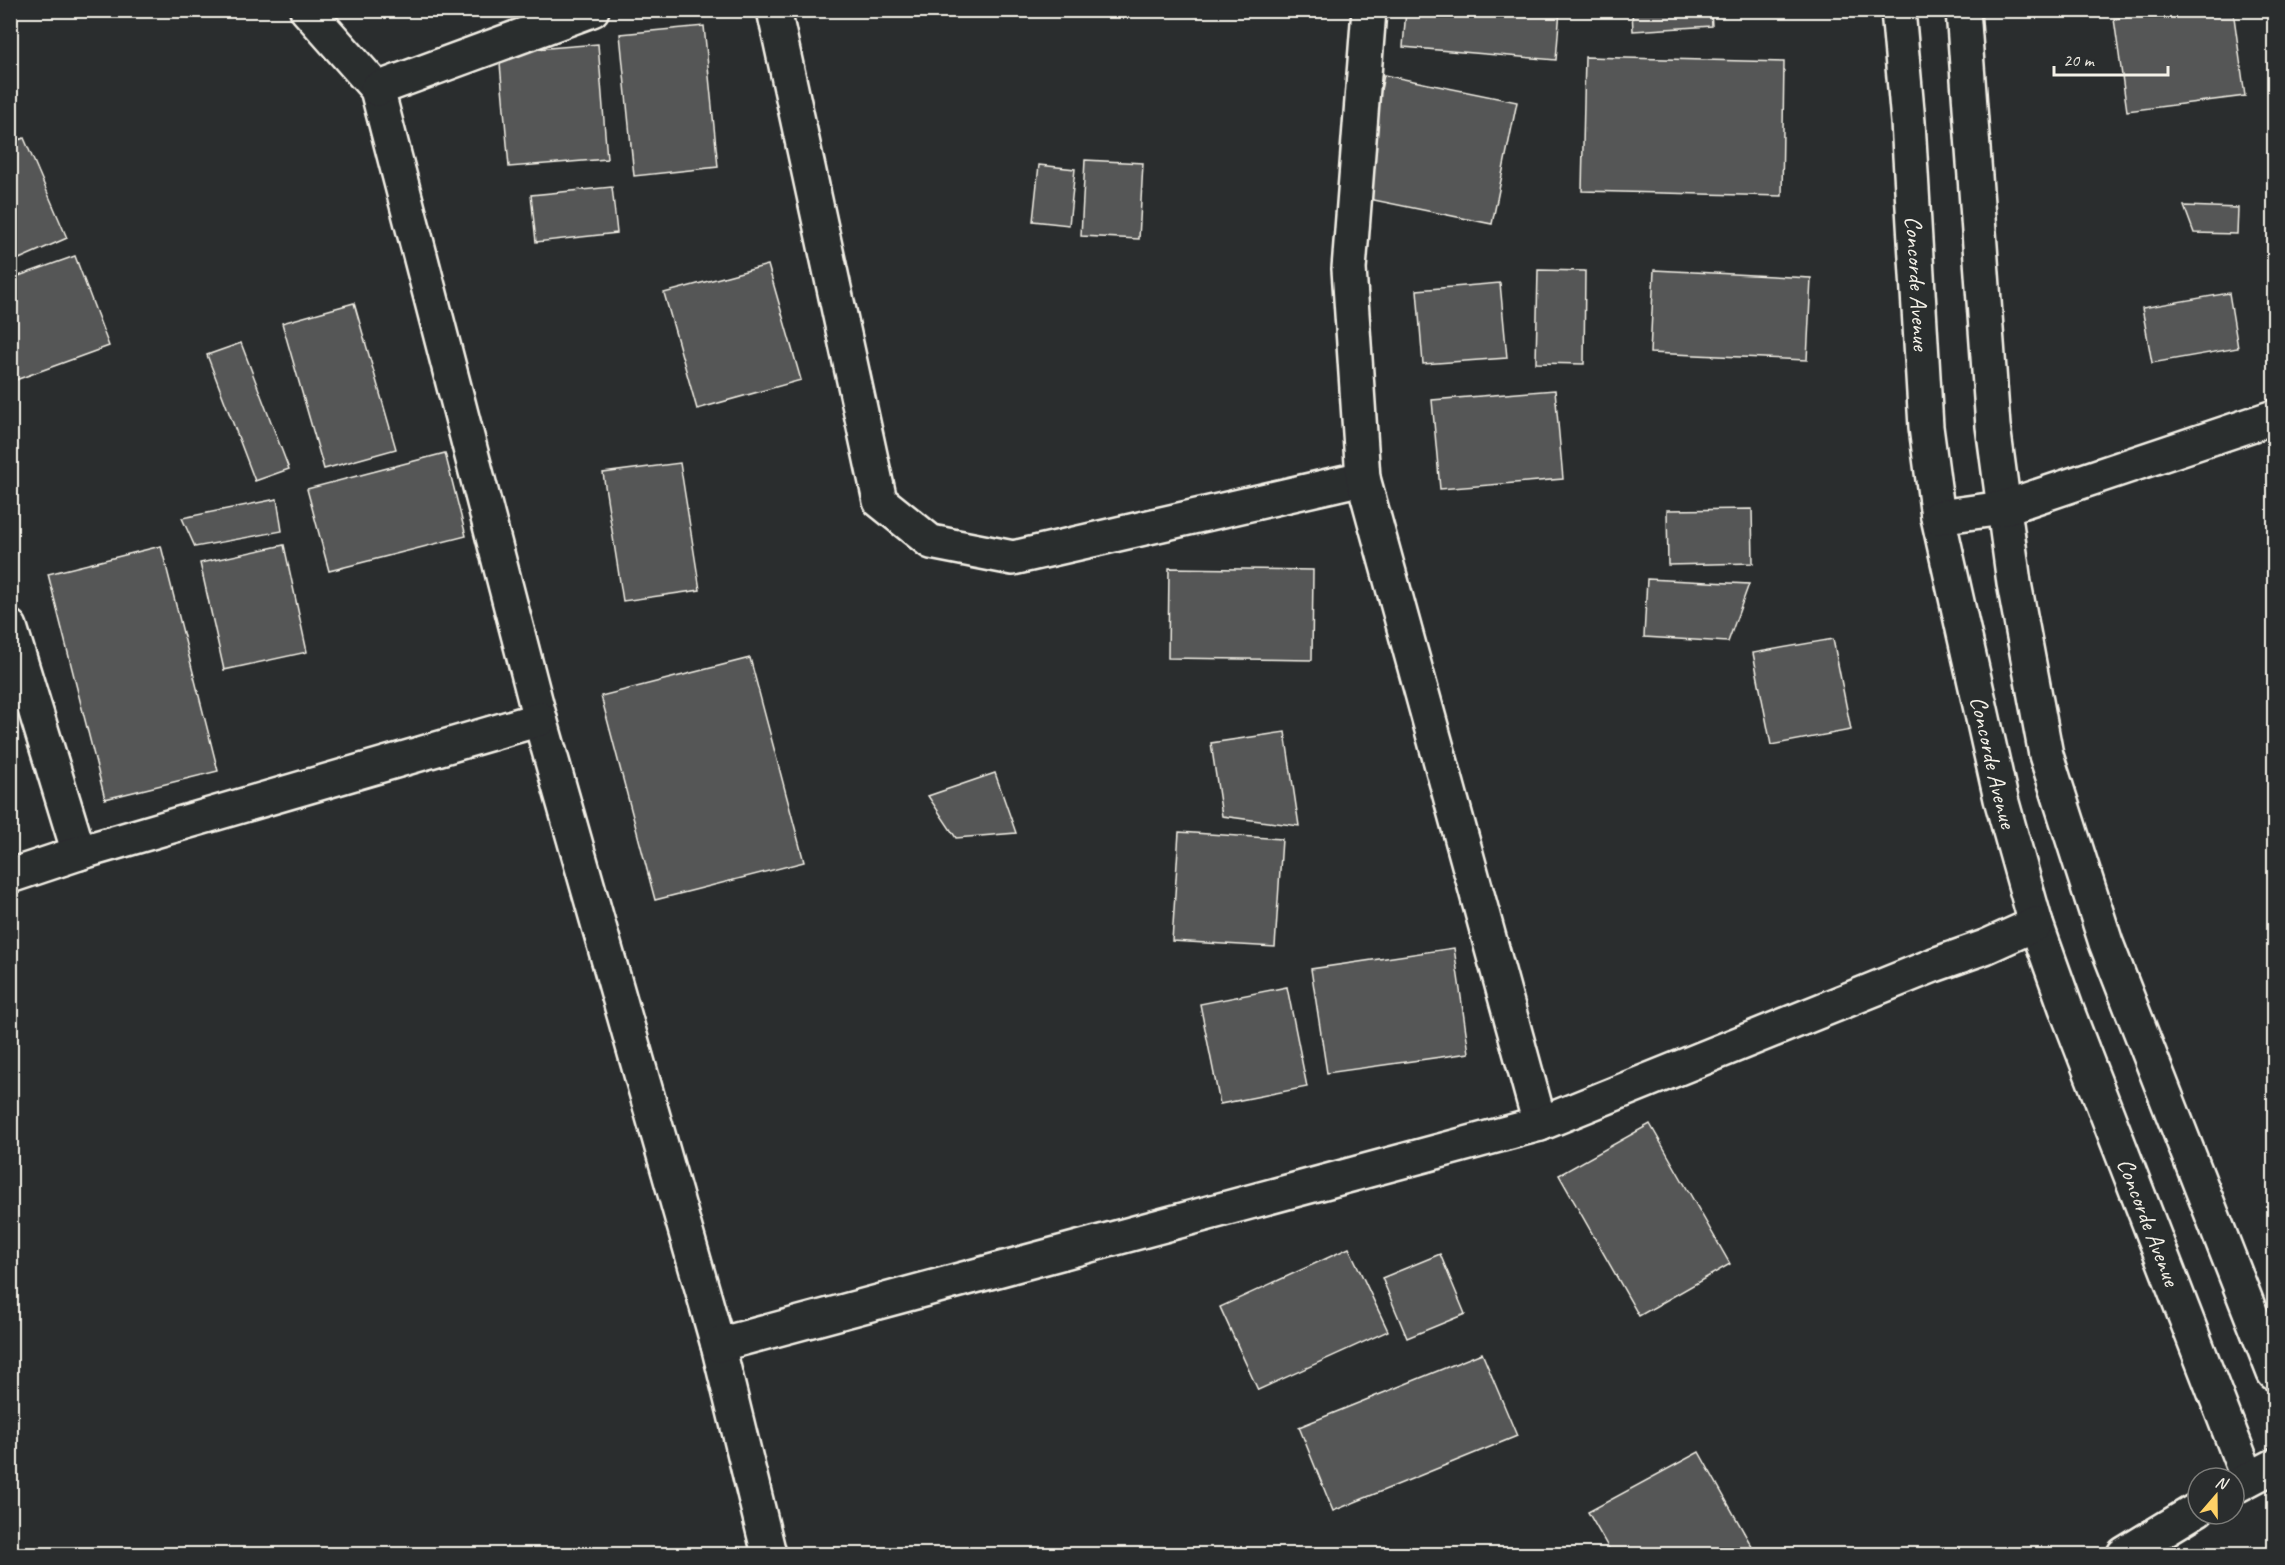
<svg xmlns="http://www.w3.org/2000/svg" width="2285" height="1565" font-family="Caveat,sans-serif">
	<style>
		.building { fill: #555756; stroke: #f4f1e8; stroke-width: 1.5 }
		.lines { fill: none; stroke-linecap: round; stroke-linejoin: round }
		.minor-casing { stroke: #f4f1e8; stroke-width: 38 }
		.minor { stroke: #2a2d2e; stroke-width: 33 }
		.labels { text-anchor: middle; stroke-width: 6; stroke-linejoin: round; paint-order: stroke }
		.street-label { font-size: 24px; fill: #f4f1e8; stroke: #2a2d2e }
	</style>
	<rect width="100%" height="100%" fill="#2a2d2e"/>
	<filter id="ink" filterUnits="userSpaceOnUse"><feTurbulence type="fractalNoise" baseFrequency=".0167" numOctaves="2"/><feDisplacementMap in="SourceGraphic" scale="12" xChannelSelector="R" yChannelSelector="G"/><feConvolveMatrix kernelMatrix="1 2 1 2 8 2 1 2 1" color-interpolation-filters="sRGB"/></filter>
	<g filter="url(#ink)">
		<g class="building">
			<polygon points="895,10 1038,10 1038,13 896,14"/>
			<polygon points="1406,10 1560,10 1556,60 1403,47"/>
			<polygon points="1632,10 1711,10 1712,26 1633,31"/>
			<polygon points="2183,10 2233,10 2245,96 2127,111 2114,19"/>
			<polygon points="704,26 718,167 634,176 620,34"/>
			<polygon points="598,44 607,159 509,167 499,52"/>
			<polygon points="1585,57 1784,62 1782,196 1582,191"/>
			<polygon points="1384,75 1517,102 1492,224 1359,197"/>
			<polygon points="24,138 67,238 10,263 10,143"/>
			<polygon points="1085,160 1143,163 1139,239 1081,236"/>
			<polygon points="1039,165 1075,169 1069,225 1033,221"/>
			<polygon points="612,187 617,233 536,242 531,195"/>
			<polygon points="2184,206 2238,208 2237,234 2194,233"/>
			<polygon points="75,256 109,346 13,381 10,375 10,279"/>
			<polygon points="768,265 801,380 697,409 664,293"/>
			<polygon points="1538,270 1585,271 1584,364 1536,363"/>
			<polygon points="1654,270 1811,278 1807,360 1650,353"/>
			<polygon points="1500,283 1507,358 1423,364 1417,290"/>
			<polygon points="2229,293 2238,348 2152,363 2142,308"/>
			<polygon points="354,303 396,449 324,469 282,323"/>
			<polygon points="241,343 289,469 255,481 207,355"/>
			<polygon points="1555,390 1563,479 1440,489 1432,400"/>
			<polygon points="445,453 466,536 329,571 307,489"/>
			<polygon points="680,463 700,590 623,601 603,473"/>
			<polygon points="277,499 282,531 195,547 182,518"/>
			<polygon points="1752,509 1753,563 1668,565 1667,510"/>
			<polygon points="284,545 307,652 224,670 200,563"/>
			<polygon points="161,546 218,771 105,799 48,574"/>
			<polygon points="1169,568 1313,570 1312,660 1168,658"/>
			<polygon points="1647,579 1749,584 1728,642 1644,637"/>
			<polygon points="1833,639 1851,730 1771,745 1753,653"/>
			<polygon points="750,658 804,862 655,900 601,696"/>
			<polygon points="1285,732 1299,826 1222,816 1211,743"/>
			<polygon points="995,773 1016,833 956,838 928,796"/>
			<polygon points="1179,832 1282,839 1275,947 1172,941"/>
			<polygon points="1454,948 1469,1053 1327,1073 1311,969"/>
			<polygon points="1287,987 1307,1087 1220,1104 1200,1004"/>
			<polygon points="1650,1124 1730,1264 1639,1316 1559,1175"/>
			<polygon points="1349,1248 1388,1331 1258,1390 1220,1307"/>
			<polygon points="1440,1254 1465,1314 1407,1338 1382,1278"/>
			<polygon points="1482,1353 1517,1436 1333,1511 1299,1427"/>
			<polygon points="1699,1452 1756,1554 1612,1554 1588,1512"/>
		</g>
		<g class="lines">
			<defs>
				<g id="minor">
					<polyline points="307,10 377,89 540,719 718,1345 769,1554"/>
					<polyline points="774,10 880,501 931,542 1013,558 1363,478"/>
					<polyline points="1369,10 1349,269 1363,478 1540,1124"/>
					<path id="s1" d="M1898,10L1908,122L1926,427L1938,517L2001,799L2036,924L2066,1008L2248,1479"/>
					<polyline points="1963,10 1993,426 2014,583 2046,755 2106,943 2274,1373"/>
					<polyline points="377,89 592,10"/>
					<polyline points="1938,517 2003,508 2274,417"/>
					<polyline points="10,627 79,853"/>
					<polyline points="10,876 79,853 540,719"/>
					<polyline points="718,1345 1540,1124 1934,965 1985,947 2036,924"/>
					<polyline points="2234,1487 2274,1466"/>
					<polyline points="2124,1554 2198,1509"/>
				</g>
			</defs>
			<use href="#minor" class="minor-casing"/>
			<use href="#minor" class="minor"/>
		</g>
	</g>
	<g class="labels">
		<g class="street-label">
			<text dy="8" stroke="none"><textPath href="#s1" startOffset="274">Concorde Avenue</textPath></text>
			<text dy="8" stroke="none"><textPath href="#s1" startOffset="760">Concorde Avenue</textPath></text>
			<text dy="8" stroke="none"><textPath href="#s1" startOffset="1246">Concorde Avenue</textPath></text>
		</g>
	</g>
	<rect width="2285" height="1565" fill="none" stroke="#2a2d2e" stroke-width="36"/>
	<rect x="18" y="18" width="2249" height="1529" fill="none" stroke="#f4f1e8" stroke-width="2" filter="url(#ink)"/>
	<g transform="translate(2216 1496) rotate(20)"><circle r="28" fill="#2a2d2e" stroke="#7b7b78" stroke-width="1.5"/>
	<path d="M0-4.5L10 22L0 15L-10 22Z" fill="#ffd166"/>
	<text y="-9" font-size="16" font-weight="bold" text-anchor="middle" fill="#f4f1e8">N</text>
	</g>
	<path d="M2054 66v9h114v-9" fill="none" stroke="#f4f1e8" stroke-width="3"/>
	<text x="2063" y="66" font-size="18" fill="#f4f1e8" stroke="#2a2d2e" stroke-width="4.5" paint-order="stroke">20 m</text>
</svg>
